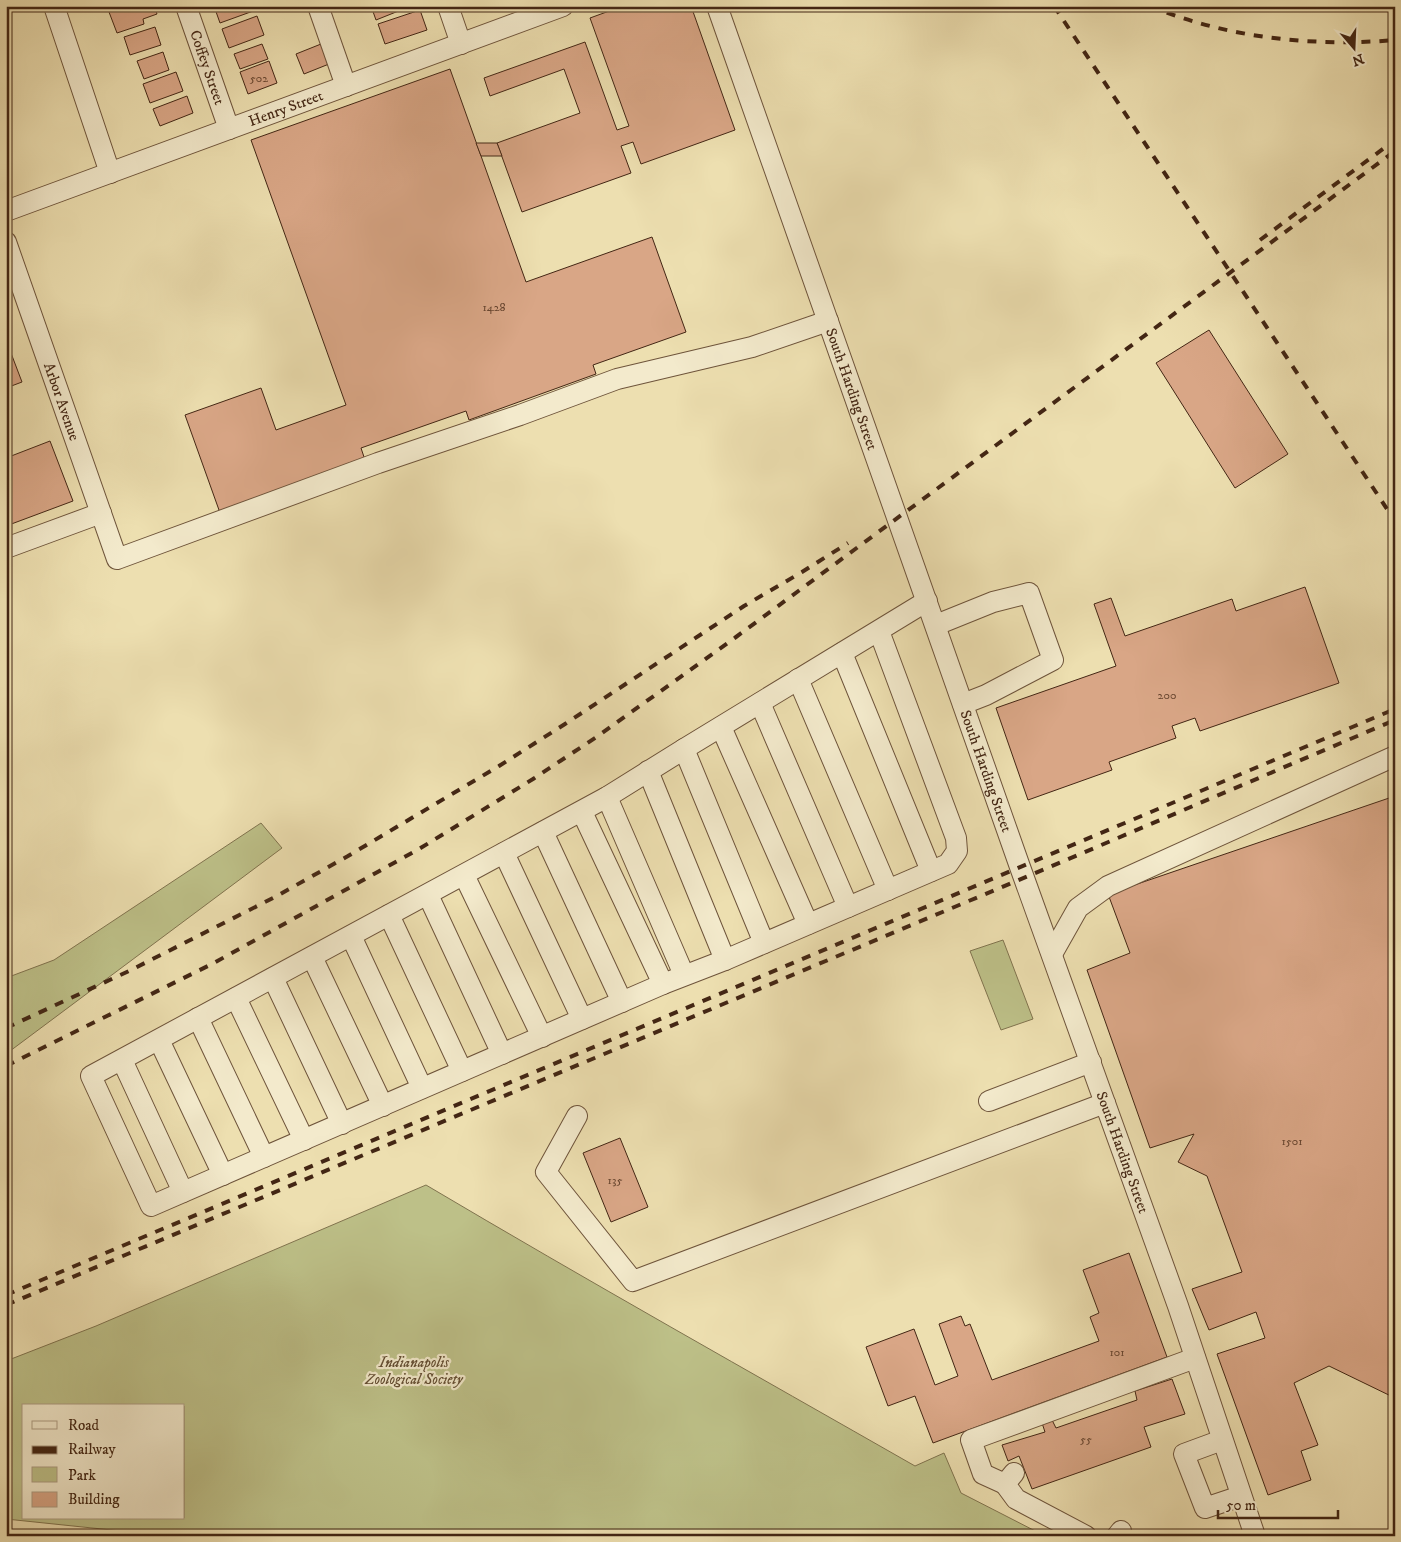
<svg xmlns="http://www.w3.org/2000/svg" width="1401" height="1542" font-family="'IM FELL DW Pica',serif">
	<style>
		.green { fill: #bdc088; stroke: #80734e; fill-rule: evenodd }
		.building { fill: #d9a686; stroke: #432614 }
		.lines { fill: none; stroke-linecap: round; stroke-linejoin: round }
		.minor-casing { stroke: #6e543b; stroke-width: 22 }
		.minor { stroke: #f3eacc; stroke-width: 20 }
		.rail { stroke: #432614; stroke-width: 4; stroke-dasharray: 9 9; stroke-linecap: butt }
		.labels { text-anchor: middle; stroke-width: 4.5; stroke-linejoin: round; paint-order: stroke }
		.number-label { font-size: 12px; fill: #684630 }
		.street-label { font-size: 15px; fill: #432614; stroke: #f3eacc }
		.park-label { font-size: 15px; font-style: italic; fill: #624c31; stroke: #f3eacc }
	</style>
	<rect width="100%" height="100%" fill="#eddfb0"/>
	<filter id="stains"><feTurbulence type="fractalNoise" baseFrequency=".004" numOctaves="4"/><feColorMatrix values="0 0 0 0 .2 0 0 0 0 .09 0 0 0 0 .02 0 0 0 .5 -.17"/></filter>
	<radialGradient id="worn" r=".72"><stop offset=".6" stop-color="#630" stop-opacity="0"/><stop offset="1" stop-color="#630" stop-opacity=".3"/></radialGradient>
	<g class="green">
		<polygon points="261,823 282,848 6,1054 6,978 54,960"/>
		<polygon points="1003,940 1033,1019 1001,1030 970,951"/>
		<path d="M426,1185C588,1281 752,1373 915,1466L944,1453L961,1493L1045,1536H169L6,1519V1361L96,1326ZM24,1406H184V1518H24Z"/>
	</g>
	<g class="building">
		<polygon points="126,6 154,6 157,14 143,19 144,24 117,33 109,12"/>
		<polygon points="214,6 255,6 256,10 220,23"/>
		<polygon points="371,6 411,6 376,20"/>
		<polygon points="623,6 691,6 735,130 641,164 633,142 621,146 631,173 522,212 497,143 580,113 564,69 490,96 484,78 585,42 617,130 629,126 590,18"/>
		<polygon points="420,10 427,30 385,44 378,24"/>
		<polygon points="257,16 264,35 229,48 222,29"/>
		<polygon points="155,27 161,45 130,55 124,37"/>
		<polygon points="262,44 268,59 240,69 234,54"/>
		<polygon points="321,44 329,64 304,74 296,54"/>
		<polygon points="163,52 169,70 144,79 137,61"/>
		<polygon points="269,61 277,83 248,94 240,72"/>
		<polygon points="450,69 526,282 652,237 686,332 593,365 596,374 469,420 466,411 361,448 369,472 224,524 185,415 261,388 276,430 346,405 251,140"/>
		<polygon points="176,72 183,91 150,103 143,84"/>
		<polygon points="187,96 193,113 160,126 153,109"/>
		<polygon points="476,143 497,143 502,156 481,156"/>
		<polygon points="1209,330 1288,454 1235,488 1156,363"/>
		<polygon points="6,340 22,382 6,388"/>
		<polygon points="50,441 73,501 6,526 6,458"/>
		<polygon points="1305,587 1339,683 1200,731 1195,718 1172,726 1176,738 1109,762 1112,770 1028,800 996,708 1116,666 1094,604 1111,598 1125,636 1232,599 1236,611"/>
		<polygon points="1395,796 1395,1398 1329,1366 1294,1383 1318,1445 1301,1451 1311,1480 1268,1495 1217,1354 1265,1338 1256,1312 1209,1330 1192,1289 1242,1272 1207,1176 1178,1162 1194,1134 1150,1148 1087,970 1130,953 1108,894"/>
		<polygon points="620,1138 648,1207 611,1222 583,1153"/>
		<polygon points="1129,1253 1167,1357 933,1443 915,1396 888,1406 866,1347 914,1329 935,1385 958,1376 939,1324 961,1316 965,1326 970,1324 992,1380 1099,1341 1090,1317 1099,1313 1083,1270"/>
		<polygon points="1172,1379 1185,1414 1144,1427 1151,1447 1032,1489 1019,1456 1008,1461 1002,1445 1045,1432 1042,1423 1052,1420 1056,1428 1137,1400 1135,1391"/>
	</g>
	<g class="lines">
		<defs>
			<g id="minor">
				<polyline points="54,6 110,173"/>
				<path id="s1" d="M186,6L229,129"/>
				<polyline points="318,6 346,86"/>
				<polyline points="448,6 461,44"/>
				<path id="s2" d="M717,6L1020,867L1178,1306L1255,1536"/>
				<path id="s3" d="M6,211L563,6"/>
				<path id="s4" d="M6,242L117,559L378,463L520,415L617,379L752,347L828,321"/>
				<polyline points="6,548 101,513"/>
				<polyline points="936,625 993,602 1029,593 1053,660 986,695 963,704"/>
				<polyline points="879,631 956,838 957,851 948,864 725,960 663,984 151,1206 91,1076 607,797 684,749 927,601"/>
				<polyline points="842,653 931,871"/>
				<polyline points="798,679 888,890"/>
				<polyline points="760,703 848,907"/>
				<polyline points="721,727 808,924"/>
				<polyline points="684,749 764,943"/>
				<polyline points="648,771 725,960"/>
				<polyline points="607,797 684,975"/>
				<polyline points="582,812 663,984"/>
				<polyline points="543,832 622,1002"/>
				<polyline points="504,853 582,1019"/>
				<polyline points="464,875 542,1037"/>
				<polyline points="428,895 502,1054"/>
				<polyline points="389,915 462,1071"/>
				<polyline points="351,936 422,1088"/>
				<polyline points="1052,954 1078,908 1108,886 1395,756"/>
				<polyline points="312,957 383,1106"/>
				<polyline points="273,978 342,1124"/>
				<polyline points="236,998 304,1140"/>
				<polyline points="198,1018 264,1157"/>
				<polyline points="159,1040 223,1175"/>
				<polyline points="122,1060 183,1192"/>
				<polyline points="989,1101 1091,1062"/>
				<polyline points="577,1116 546,1172 633,1281 1105,1103"/>
				<polyline points="1222,1440 1184,1454 1205,1508 1241,1496"/>
				<polyline points="1014,1473 1005,1484 1016,1499 1086,1536"/>
				<polyline points="1005,1484 983,1474 971,1440 1195,1358"/>
				<polyline points="1117,1536 1121,1531"/>
			</g>
		</defs>
		<use href="#minor" class="minor-casing"/>
		<use href="#minor" class="minor"/>
		<g class="rail">
			<polyline points="1054,6 1395,521"/>
			<path d="M1150,6C1227,38 1313,47 1395,40"/>
			<polyline points="1260,240 1395,140"/>
			<polyline points="6,1028 129,971 275,897 348,856 499,766 565,724 744,606 802,572 848,543"/>
			<polyline points="6,1066 212,964 419,849 533,779 598,736 736,637 1395,151"/>
			<polyline points="6,1295 1395,709"/>
			<polyline points="6,1305 1045,869 1395,720"/>
		</g>
	</g>
	<g class="labels">
		<g class="number-label">
			<text x="259" y="82">502</text>
			<text x="494" y="311">1428</text>
			<text x="1167" y="699">200</text>
			<text x="1292" y="1145">1501</text>
			<text x="615" y="1184">135</text>
			<text x="1117" y="1356">101</text>
			<text x="1086" y="1443">55</text>
		</g>
		<g class="street-label">
			<text dy="5" stroke="none"><textPath href="#s1" startOffset="65">Coffey Street</textPath></text>
			<text dy="5" stroke="none"><textPath href="#s3" startOffset="298">Henry Street</textPath></text>
			<text dy="5" stroke="none"><textPath href="#s2" startOffset="406">South Harding Street</textPath></text>
			<text dy="5" stroke="none"><textPath href="#s4" startOffset="169">Arbor Avenue</textPath></text>
			<text dy="5" stroke="none"><textPath href="#s2" startOffset="811">South Harding Street</textPath></text>
			<text dy="5" stroke="none"><textPath href="#s2" startOffset="1216">South Harding Street</textPath></text>
		</g>
		<g class="park-label">
			<text x="414" y="1367">Indianapolis<tspan x="414" dy="17">Zoological Society</tspan></text>
		</g>
	</g>
	<rect width="1401" height="1542" fill="none" stroke="#eddfb0" stroke-width="25"/>
	<rect x="8" y="8" width="1386" height="1527" fill="none" stroke="#432614" stroke-width="2.5"/>
	<rect x="12" y="12" width="1376" height="1517" fill="none" stroke="#432614"/>
	<rect x="22" y="1404" width="162" height="115" fill="#f3eacc" stroke="#ad9c82"/>
	<rect x="32" y="1421" width="25" height="8" fill="#f3eacc" stroke="#ad9c82"/>
	<text x="68" y="1430" font-size="15" fill="#432614">Road</text>
	<rect x="32" y="1446" width="25" height="8" fill="#432614" stroke="#ad9c82"/>
	<text x="68" y="1454" font-size="15" fill="#432614">Railway</text>
	<rect x="32" y="1467" width="25" height="15" fill="#bdc088" stroke="#ad9c82"/>
	<text x="68" y="1480" font-size="15" fill="#432614">Park</text>
	<rect x="32" y="1492" width="25" height="15" fill="#d9a686" stroke="#ad9c82"/>
	<text x="68" y="1504" font-size="15" fill="#432614">Building</text>
	<g transform="translate(1354 48) rotate(161)" stroke="#f3eacc" stroke-width="4" paint-order="stroke">
	<path d="M0-4L9 19L0 12L-9 19Z" fill="#432614"/>
	<text y="-8" font-size="14" font-weight="bold" text-anchor="middle" fill="#432614">N</text>
	</g>
	<path d="M1218 1510v8h120v-8" fill="none" stroke="#432614" stroke-width="2.5"/>
	<text x="1226" y="1510" font-size="15" fill="#432614" stroke="#f3eacc" stroke-width="4" paint-order="stroke">50 m</text>
	<rect width="100%" height="100%" filter="url(#stains)"/>
	<rect width="100%" height="100%" fill="url(#worn)"/>
</svg>
